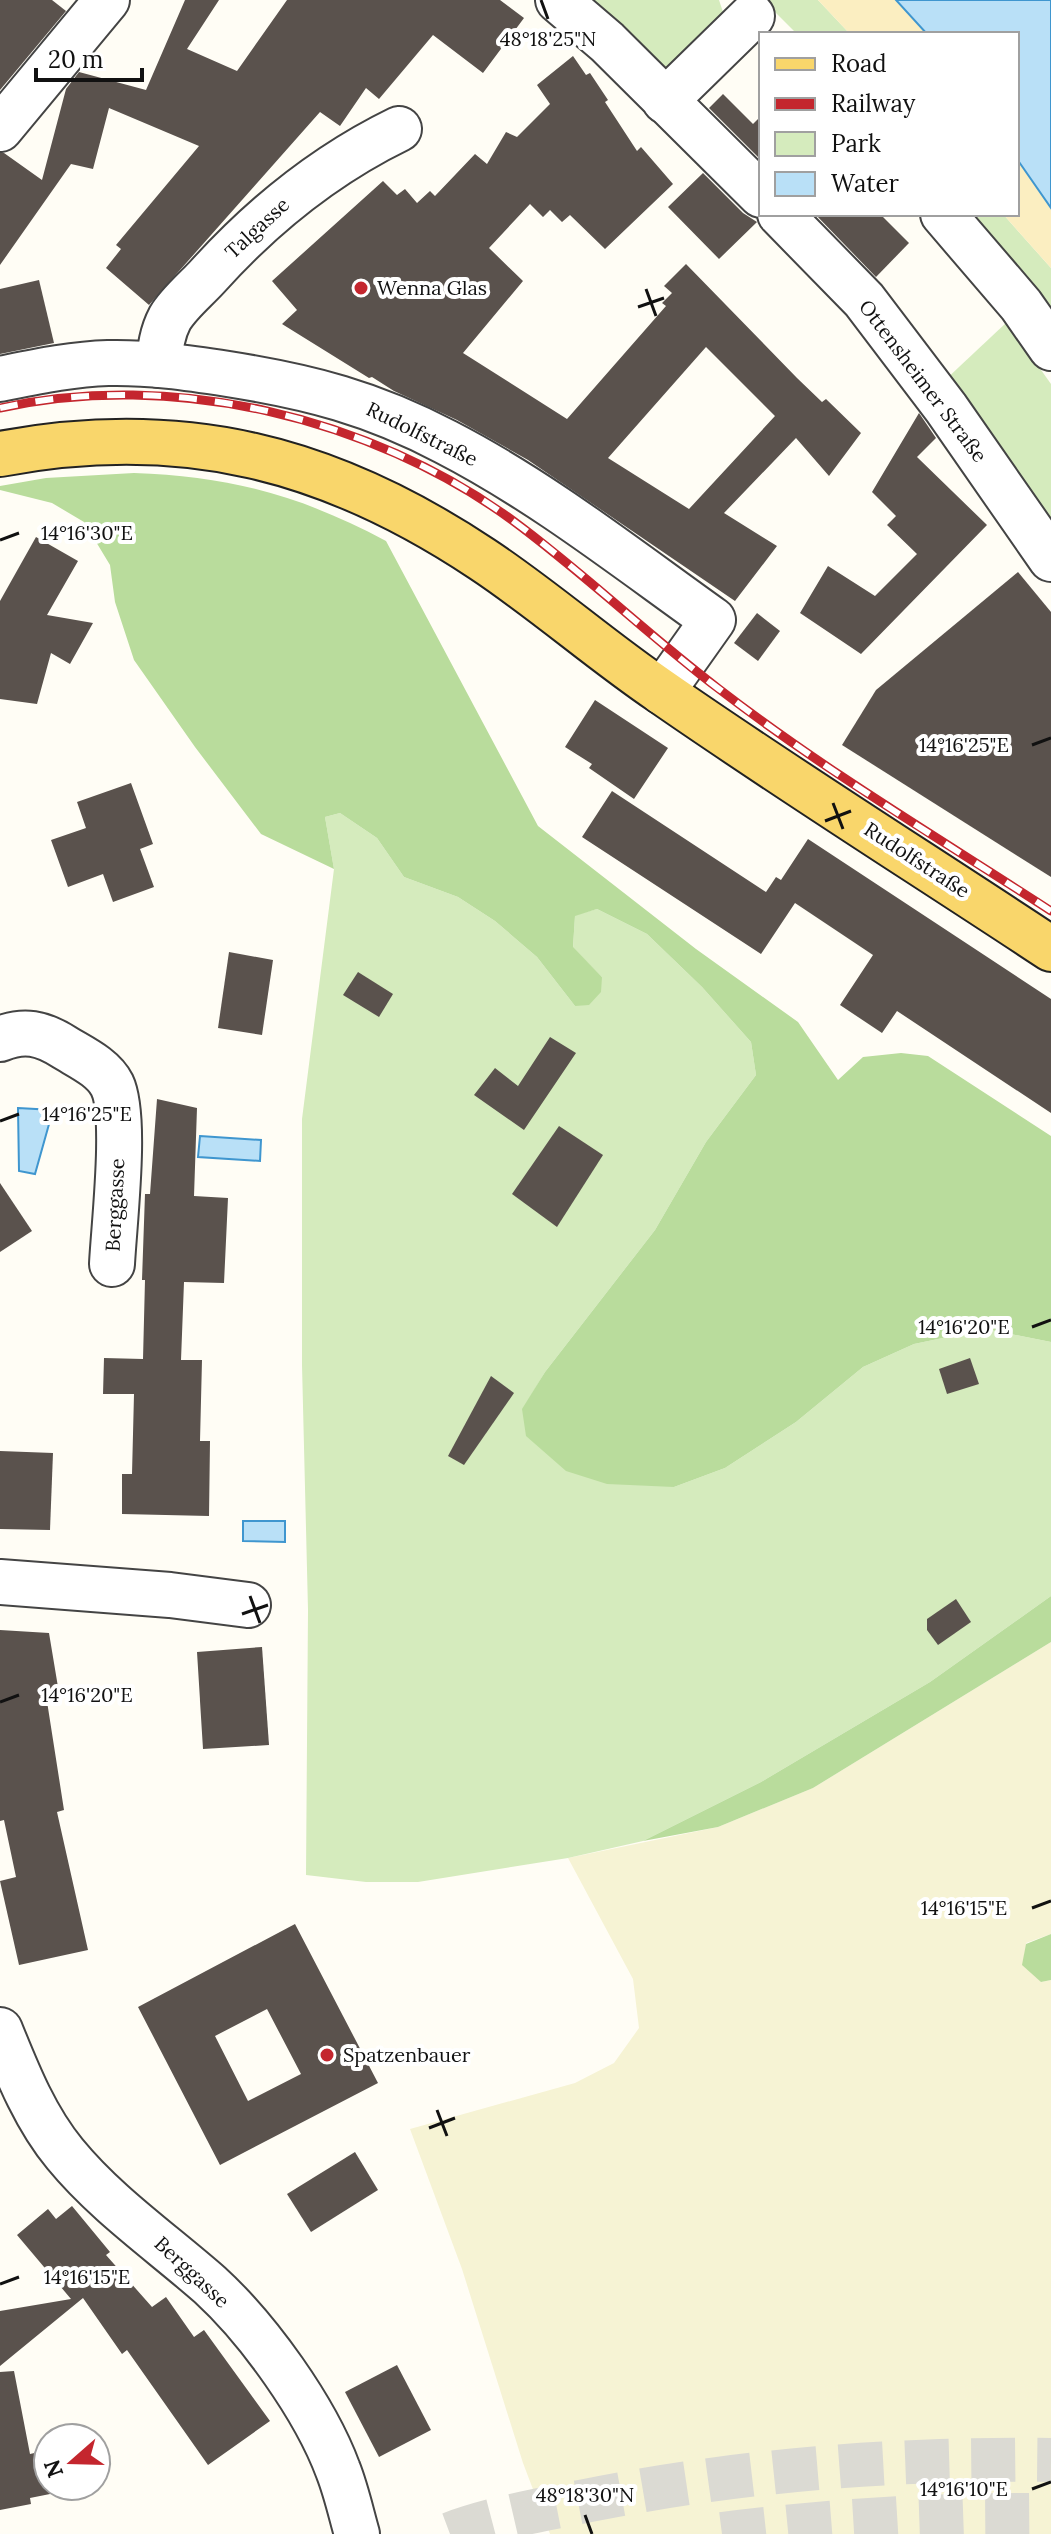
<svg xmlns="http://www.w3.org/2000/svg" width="1051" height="2534" font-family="Lora,serif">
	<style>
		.farmland { fill: #f6f3d4 }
		.green { fill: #d5ebbd }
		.forest { fill: #b9dc9c }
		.sand { fill: #fbeec1 }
		.water { fill: #b9e0f7; stroke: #3f96cf; stroke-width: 2 }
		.building { fill: #5a524d; fill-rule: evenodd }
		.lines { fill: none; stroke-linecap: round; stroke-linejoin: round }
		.highway-tunnel { stroke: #dbdad3; stroke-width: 44; stroke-dasharray: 44 22; stroke-linecap: butt }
		.minor-casing { stroke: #444; stroke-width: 48 }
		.major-casing { stroke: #222; stroke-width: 48 }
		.minor { stroke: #fff; stroke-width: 44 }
		.major { stroke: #f9d66b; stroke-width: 44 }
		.rail-casing { stroke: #c4262e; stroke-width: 9 }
		.rail { stroke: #fff; stroke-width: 6; stroke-dasharray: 18; stroke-linecap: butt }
		.ticks { fill: none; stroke: #111; stroke-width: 3 }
		.poi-dot { fill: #c4262e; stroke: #fff; stroke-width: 3 }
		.labels { text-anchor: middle; stroke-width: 8; stroke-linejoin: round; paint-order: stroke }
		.street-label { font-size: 20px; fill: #111; stroke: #fff }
		.poi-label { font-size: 20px; fill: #111; stroke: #fff; text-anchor: start }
		.ticks-label { font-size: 20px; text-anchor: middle; fill: #111; stroke: #fff; stroke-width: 8; stroke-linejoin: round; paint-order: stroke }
	</style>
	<rect width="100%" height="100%" fill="#fffdf5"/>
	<polygon class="farmland" points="1051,1642 1051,1934 1026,1943 1041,1982 1051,1980 1051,2534 550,2534 523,2463 462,2269 410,2129 575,2083 614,2063 639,2028 633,1979 568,1858 718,1827 813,1788"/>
	<g class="green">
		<polygon points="576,0 719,0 724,15 668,76"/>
		<polygon points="763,0 818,0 850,34 797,34"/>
		<polygon points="970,214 1003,214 1051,268 1051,313"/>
		<polygon points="1007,322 1051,384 1051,531 943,382"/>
		<polygon points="340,813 377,838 404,877 458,897 495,921 537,957 575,1006 602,977 573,948 575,915 597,909 647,934 702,987 751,1042 756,1075 706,1142 655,1230 545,1372 523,1409 674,1487 725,1468 796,1422 863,1367 914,1344 986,1329 1051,1342 1051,1596 930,1682 761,1782 643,1841 568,1858 418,1882 366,1882 306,1875 308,1610 302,1365 302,1119 334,869 325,817"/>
	</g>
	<g class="forest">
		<path d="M134,473C229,476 302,496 386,541L538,826L696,949L798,1022L838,1080L863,1057L901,1053L928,1056L1051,1136V1342L986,1329L914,1344L863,1367L796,1422L725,1468L674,1487L607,1484L566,1471L526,1436L522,1409L545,1372L655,1230L706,1142L756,1075L751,1042L702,987L647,934L597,909L575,916L573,947L602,977L601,992L589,1005L575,1006L537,957L495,921L458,897L404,877L377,838L340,813L325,817L334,869L261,834L195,747L134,660L115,602L110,565L84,522L52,503L0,490V486L46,478Z"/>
		<polygon points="1051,1596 1051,1642 813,1788 718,1827 643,1841 761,1782 930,1682"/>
		<polygon points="1051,1934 1051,1980 1041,1982 1022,1965 1026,1944"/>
	</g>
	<g class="sand">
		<polygon points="818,0 896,0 927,34 850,34"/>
		<polygon points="1017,159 1051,208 1051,268 1003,214 1017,214"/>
	</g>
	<g class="water">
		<polygon points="896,0 1051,0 1051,208 1017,159 1017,34 927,34"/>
		<polygon points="18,1108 53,1110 35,1174 19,1171"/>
		<polygon points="200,1136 261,1140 260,1161 198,1157"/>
		<polygon points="243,1521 285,1521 285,1542 243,1541"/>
	</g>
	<g class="building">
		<polygon points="0,0 52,0 66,11 0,90"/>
		<polygon points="185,0 219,0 187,49 237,71 287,0 500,0 524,18 483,73 433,35 379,99 366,88 340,126 320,112 149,305 106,268 121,249 116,245 199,146 109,108 93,169 71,164 0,265 0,153 4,153 42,180 66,89 79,72 146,90"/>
		<path d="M573,56L586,75L590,73L608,100L605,102L637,151L641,147L673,184L605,249L570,215L562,222L550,210L543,217L530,204L489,248L523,281L463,353L567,419L666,306L662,303L672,293L664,286L686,264L797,378L822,402L826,399L861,433L829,476L796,438L724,513L777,546L735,601L528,460L457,420L394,391L372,377L369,378L282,324L297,310L272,281L383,181L397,195L405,189L417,203L430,191L435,196L475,154L487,164L506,132L517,137L550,104L537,85ZM706,347L775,416L689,509L608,458Z"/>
		<polygon points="723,94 753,124 761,116 761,160 709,108"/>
		<polygon points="703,173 743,213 757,222 719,259 668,207"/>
		<polygon points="815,214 880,214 909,243 876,277"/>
		<polygon points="39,280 54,343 0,354 0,289"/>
		<polygon points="919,413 936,438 917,457 987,525 861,654 800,613 828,566 875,596 917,554 887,525 896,516 872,492"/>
		<polygon points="36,537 78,561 47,615 93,623 70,664 51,653 37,704 0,699 0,601"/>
		<polygon points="1018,572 1051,612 1051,877 842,745 876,690"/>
		<polygon points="757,613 780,631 758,661 734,643"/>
		<polygon points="595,700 668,748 634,799 589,768 592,764 565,747"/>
		<polygon points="131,783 153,844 140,849 154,887 113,902 103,874 68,887 51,840 86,828 77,802"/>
		<polygon points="612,791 766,892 776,877 781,880 808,839 1051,999 1051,1113 897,1011 882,1033 840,1005 873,955 795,903 761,954 582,837"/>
		<polygon points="229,952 273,960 262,1035 218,1028"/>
		<polygon points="358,972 393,994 379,1017 343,995"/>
		<polygon points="550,1037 576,1053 524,1130 474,1095 495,1068 518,1086"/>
		<polygon points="157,1099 197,1108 194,1196 228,1198 224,1283 184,1282 181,1360 202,1360 200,1441 210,1441 209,1516 122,1514 122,1474 132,1474 134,1394 103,1394 104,1358 143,1359 145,1280 142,1280 145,1194 150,1194"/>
		<polygon points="559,1126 603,1155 557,1227 512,1194"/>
		<polygon points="0,1183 32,1231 0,1252"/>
		<polygon points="970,1358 979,1384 947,1394 939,1369"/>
		<polygon points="491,1376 514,1393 464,1465 448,1456"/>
		<polygon points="0,1451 53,1453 50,1530 0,1529"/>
		<polygon points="956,1599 971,1622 938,1645 927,1630 927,1619"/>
		<polygon points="0,1630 49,1633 59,1693 46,1695 64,1810 57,1812 88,1950 19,1965 0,1881 16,1877 4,1820 0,1821"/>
		<polygon points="262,1647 269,1745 203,1749 197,1652"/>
		<path d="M295,1924L378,2083L220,2165L138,2007ZM267,2009L301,2074L248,2101L215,2036Z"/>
		<polygon points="355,2152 378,2190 311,2232 287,2194"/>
		<polygon points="72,2206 110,2252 106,2255 152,2307 166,2297 194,2337 204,2330 270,2421 208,2465 127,2350 122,2354 83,2298 0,2366 0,2311 71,2299 17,2235 48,2209 56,2219"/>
		<polygon points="397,2365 431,2430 379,2457 345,2392"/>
		<polygon points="14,2371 30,2454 43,2451 50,2494 30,2498 31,2504 0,2510 0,2372"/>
	</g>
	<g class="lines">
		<g class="highway-tunnel">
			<path d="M450,2534C493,2518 540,2510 585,2501C739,2470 895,2458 1051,2460"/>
			<path d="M722,2534C831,2520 941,2514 1051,2515"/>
		</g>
		<defs>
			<g id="minor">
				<polyline points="558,0 607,42 761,195"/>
				<polyline points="665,101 752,16"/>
				<polyline points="0,129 107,0"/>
				<polyline points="780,214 864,300 946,408 1051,559"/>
				<polyline points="943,214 1021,305 1051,348"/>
				<path d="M159,365C160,348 162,333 170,318C179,303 195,290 207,277C262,216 325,165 399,129"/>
				<path d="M0,379C35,372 72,364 108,363C148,362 189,368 228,374C310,387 372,403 446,442C541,491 626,558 713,620L662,692"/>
				<path d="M0,1039C24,1029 42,1033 64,1047C80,1057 103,1067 112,1085C127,1116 114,1224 112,1264"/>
				<polyline points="0,1582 170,1595 248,1605"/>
				<path d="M0,2030C17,2072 35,2118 65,2154C106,2204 161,2242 210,2285C258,2329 315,2408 338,2470C346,2490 351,2513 357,2534"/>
			</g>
			<path id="major" d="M0,454C182,420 329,457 482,559C544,600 600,650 662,692C790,781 921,863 1051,949"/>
		</defs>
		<use href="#minor" class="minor-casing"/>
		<use href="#major" class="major-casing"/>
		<use href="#minor" class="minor"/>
		<use href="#major" class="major"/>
		<defs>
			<path id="rail" d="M0,408C173,370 370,417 512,520C584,573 648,635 719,689C824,770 940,839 1051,911"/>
		</defs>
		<use href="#rail" class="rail-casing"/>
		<use href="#rail" class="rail"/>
	</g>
	<path class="ticks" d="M541,0L548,19M646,289L656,316M638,307L664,298M0,540L19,533M1032,745L1051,738M833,803L843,829M825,821L851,811M0,1121L19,1114M1032,1327L1051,1320M250,1596L260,1623M242,1614L268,1605M0,1702L19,1695M1032,1908L1051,1901M437,2110L447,2136M429,2128L455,2118M0,2284L19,2277M1032,2489L1051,2482M585,2515L592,2534"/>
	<g class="poi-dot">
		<circle cx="361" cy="288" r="8"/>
		<circle cx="327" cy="2055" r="8"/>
	</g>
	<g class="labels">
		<g class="street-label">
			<text transform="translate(257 228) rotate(-43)" y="7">Talgasse</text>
			<text transform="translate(923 381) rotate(53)" y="7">Ottensheimer Straße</text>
			<text transform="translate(422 434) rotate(26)" y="7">Rudolfstraße</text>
			<text transform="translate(917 860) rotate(33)" y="7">Rudolfstraße</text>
			<text transform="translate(115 1205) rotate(-87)" y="7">Berggasse</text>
			<text transform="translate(192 2272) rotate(43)" y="7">Berggasse</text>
		</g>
		<g class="poi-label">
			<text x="377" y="295">Wenna Glas</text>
			<text x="343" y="2062">Spatzenbauer</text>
		</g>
	</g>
	<g class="ticks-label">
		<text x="548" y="46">48°18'25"N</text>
		<text x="87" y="540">14°16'30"E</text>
		<text x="964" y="752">14°16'25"E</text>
		<text x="87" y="1121">14°16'25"E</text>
		<text x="964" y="1334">14°16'20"E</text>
		<text x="87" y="1702">14°16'20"E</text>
		<text x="964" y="1915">14°16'15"E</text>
		<text x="87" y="2284">14°16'15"E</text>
		<text x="964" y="2496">14°16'10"E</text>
		<text x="585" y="2502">48°18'30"N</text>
	</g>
	<rect x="759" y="32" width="260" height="184" fill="#ffffff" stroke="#a0a0a0" stroke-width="2"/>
	<rect x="775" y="58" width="40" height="12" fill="#f9d66b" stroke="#a0a0a0" stroke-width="2"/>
	<text x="831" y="72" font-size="24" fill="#111111">Road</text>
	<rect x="775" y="98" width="40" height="12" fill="#c4262e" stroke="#a0a0a0" stroke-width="2"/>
	<text x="831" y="112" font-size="24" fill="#111111">Railway</text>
	<rect x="775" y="132" width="40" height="24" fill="#d5ebbd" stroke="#a0a0a0" stroke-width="2"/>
	<text x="831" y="152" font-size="24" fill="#111111">Park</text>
	<rect x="775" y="172" width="40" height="24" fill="#b9e0f7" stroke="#a0a0a0" stroke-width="2"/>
	<text x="831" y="192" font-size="24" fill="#111111">Water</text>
	<g transform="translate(72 2462) rotate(250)"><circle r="38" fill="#ffffff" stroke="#a0a0a0" stroke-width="2"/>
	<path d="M0-6L14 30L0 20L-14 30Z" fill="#c4262e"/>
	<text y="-12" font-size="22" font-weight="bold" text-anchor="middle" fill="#111111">N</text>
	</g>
	<path d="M36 68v12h106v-12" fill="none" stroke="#111111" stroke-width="4"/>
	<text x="48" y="68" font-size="24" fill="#111111" stroke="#ffffff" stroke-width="6" paint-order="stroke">20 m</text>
</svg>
